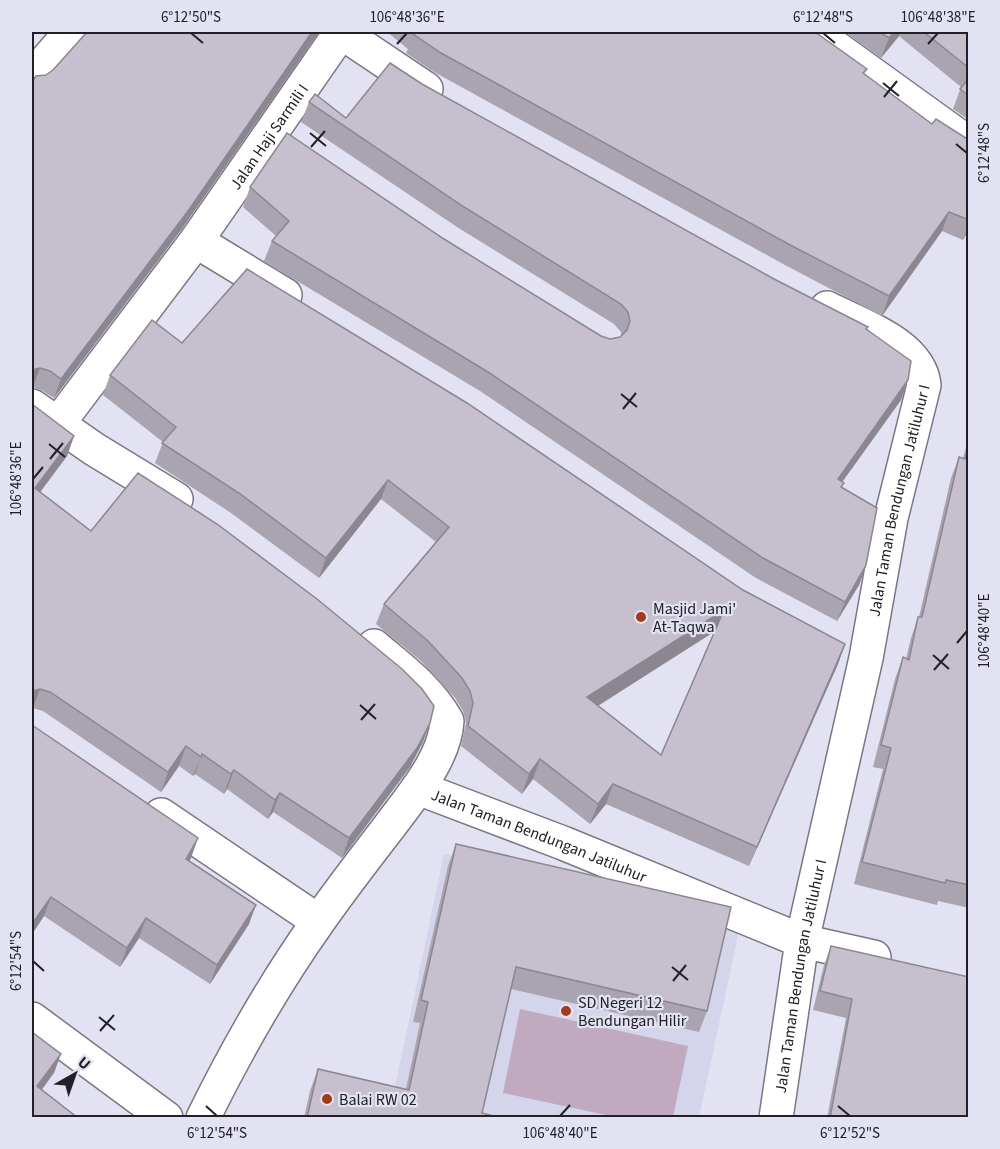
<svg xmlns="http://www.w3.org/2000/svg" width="1000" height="1149" font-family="'Source Sans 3',sans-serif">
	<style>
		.built { fill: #d4d4ea }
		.green { fill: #c1aabf }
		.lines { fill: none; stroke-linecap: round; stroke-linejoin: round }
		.minor-casing { stroke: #787885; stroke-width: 36 }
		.minor { stroke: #fff; stroke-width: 33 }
		.wall { fill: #aaa4b0; fill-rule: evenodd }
		.shaded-wall { fill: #8b8690 }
		.building { fill: #c6bfcd; stroke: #8b8690; stroke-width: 1.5; fill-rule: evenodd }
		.ticks { fill: none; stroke: #202026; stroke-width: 2 }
		.poi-dot { fill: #a23a1d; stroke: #e2e2f2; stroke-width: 2 }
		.labels { text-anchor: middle; stroke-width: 4.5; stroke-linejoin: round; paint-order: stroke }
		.street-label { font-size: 16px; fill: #202026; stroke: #e2e2f2 }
		.poi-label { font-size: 16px; fill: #202026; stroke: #e2e2f2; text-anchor: start }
		.neatline { fill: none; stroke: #202026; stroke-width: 2 }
		.ticks-label { font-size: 15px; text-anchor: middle; fill: #202026 }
	</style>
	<rect width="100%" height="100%" fill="#e2e2f2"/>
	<polygon class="built" points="444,854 740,926 699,1117 477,1117 393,1097"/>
	<polygon class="green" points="520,1009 688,1046 673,1117 615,1117 503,1093"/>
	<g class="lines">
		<defs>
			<g id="minor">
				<polyline points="341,32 426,89"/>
				<polyline points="814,32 968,143"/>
				<polyline points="32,77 71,32"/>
				<polyline points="196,241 285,295"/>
				<polyline points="32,406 94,449 176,499"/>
				<path id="s1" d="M57,425L196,241L341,32"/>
				<path id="s2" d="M418,788L563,843L802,941L874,957"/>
				<polyline points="161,815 318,921"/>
				<polyline points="32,1019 166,1118"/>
				<path d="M203,1118C237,1049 274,984 318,922C341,889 365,858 389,827C411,797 445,759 447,721C429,689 401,669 374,646"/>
				<path id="s3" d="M776,1118L802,941L866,658L891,518L924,385C920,344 860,325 827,308"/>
			</g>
		</defs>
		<use href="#minor" class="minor-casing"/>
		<use href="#minor" class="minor"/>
	</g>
	<g class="wall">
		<polygon points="87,32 319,32 181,230 54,398 43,391 33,387 46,75 53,70"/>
		<polygon points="387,32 815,32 867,69 864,74 932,124 969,140 969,229 963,240 942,231 882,316 785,265 434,72 406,53 408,49"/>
		<polygon points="845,32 969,32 969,120 953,109 961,87 899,36 881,58"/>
		<polygon points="422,84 774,279 868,327 867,329 908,380 901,400 842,482 842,488 866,565 859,585 837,621 756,578 480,391 264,261 272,241 276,236 243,207 250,187 444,239 601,336 610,339 620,337 621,335 621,332 614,324 457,227 301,122 309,102 346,118"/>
		<path d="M182,343L743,590L845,644L838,664L749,866L606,804L590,824L533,779L522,794L461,746L466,723L463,711L455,698L421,661L376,624L384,604L436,542L381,499L319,578L231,513L155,463L163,442L103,395L110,375ZM715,631L661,755L598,706Z"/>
		<polygon points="32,404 74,436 67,456 40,492 91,531 423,742 410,767 342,858 273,812 268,819 227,789 224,794 195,774 193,776 179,766 161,792 43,711 33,708"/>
		<polygon points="969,437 969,908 938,901 937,905 854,884 883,769 873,767 895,679 903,657 906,659 911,638 918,617 919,617 951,478 959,457 963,458"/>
		<polygon points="32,725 191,858 189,861 249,924 210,984 139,938 120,967 44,916 32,934"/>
		<polygon points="456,844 707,1011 699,1032 511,989 482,1113 501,1118 304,1118 310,1091 318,1069 406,1089 420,1023 413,1022 448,866"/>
		<polygon points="831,946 969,1118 827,1118 846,1018 813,1010 824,965"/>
	</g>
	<g class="shaded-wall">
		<polygon points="312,32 319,32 181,230 54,398 61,379"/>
		<polygon points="894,32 900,32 899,36 881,58 889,38"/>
		<polygon points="949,212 942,231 882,316 889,296"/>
		<polygon points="969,224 969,229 963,240"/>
		<polygon points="40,368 33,387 32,388 32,370"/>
		<polygon points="908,380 901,400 830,499 838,479"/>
		<polygon points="74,436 67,456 32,503 35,488"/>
		<polygon points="388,480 381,499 319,578 326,558"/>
		<polygon points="866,565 859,585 837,621 845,602"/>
		<polygon points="724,610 717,630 580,717 587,697"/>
		<polygon points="845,644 838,664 749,866 757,847"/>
		<polygon points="40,689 33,708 32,709 32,691"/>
		<polygon points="430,723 423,742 410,767 342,858 349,838"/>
		<polygon points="186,746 179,766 161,792 168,772"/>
		<polygon points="202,754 195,774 193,776 201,757"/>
		<polygon points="540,759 533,779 522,794 529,774"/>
		<polygon points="234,770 227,789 224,794 231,774"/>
		<polygon points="613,784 606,804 590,824 598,804"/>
		<polygon points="280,793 273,812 268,819 275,800"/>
		<polygon points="198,838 191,858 179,878 186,859"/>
		<polygon points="51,897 44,916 32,934 32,924"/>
		<polygon points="256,905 249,924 210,984 217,965"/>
		<polygon points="146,918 139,938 120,967 127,948"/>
		<polygon points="61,1054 54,1073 32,1103 37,1086"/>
	</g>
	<g class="building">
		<polygon points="87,32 312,32 188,211 61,379 50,371 40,368 32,370 32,82 36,76 46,75 53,70"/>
		<polygon points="415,32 815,32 867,69 863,73 932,124 936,119 969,140 969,220 949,212 889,296 792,246 441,53 413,34"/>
		<polygon points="879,32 894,32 889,38"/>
		<polygon points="924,32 969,32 969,68"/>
		<polygon points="390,63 422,84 774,279 868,327 866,329 911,361 908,380 838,479 844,483 841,487 877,508 866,565 845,602 763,558 488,372 272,241 289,221 250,187 287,133 444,239 601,336 610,339 620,337 627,330 630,321 628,312 621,304 464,207 309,102 315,94 346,118"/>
		<polygon points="969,78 969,96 960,89"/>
		<path d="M247,269L467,403L743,590L845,644L757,847L613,784L598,804L540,759L529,774L468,726L473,703L470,691L462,678L428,641L384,604L449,527L388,480L326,558L239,493L162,443L176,427L110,375L152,320L182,343ZM724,610L661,755L587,697Z"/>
		<polygon points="32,404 74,436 35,488 91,531 138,473 217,524 317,599 402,669 422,689 434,706 430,723 417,748 349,838 280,793 275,800 234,770 231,774 202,754 201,757 186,746 168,772 50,692 40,689 32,691"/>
		<polygon points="969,445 969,885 946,880 945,883 862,862 891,748 881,745 903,657 909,660 918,617 922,617 959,457 965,459"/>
		<polygon points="32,725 198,838 186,859 256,905 217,965 146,918 127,948 51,897 32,924"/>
		<polygon points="456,844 731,907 707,1011 516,967 482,1113 501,1118 307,1118 318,1069 409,1090 428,1002 421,1000"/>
		<polygon points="831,946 969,977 969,1118 830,1118 852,999 820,991"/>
		<polygon points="32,1032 61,1054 37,1086 78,1118 32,1118"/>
	</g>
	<path class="ticks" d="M191,33L203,43M823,33L835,43M397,44L407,33M928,44L938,33M883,83L899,96M884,97L897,81M310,133L326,146M956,144L967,153M311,147L325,131M621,394L637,407M623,409L636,393M49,444L65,457M50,459L63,443M33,479L43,467M957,643L967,631M933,655L949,669M934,670L948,654M360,705L376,719M361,720L375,704M33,961L44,971M672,967L688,980M673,981L686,965M99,1017L115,1030M100,1031L114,1015M206,1106L217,1116M838,1106L850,1116M560,1116L570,1105"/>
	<g class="poi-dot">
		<circle cx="641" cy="617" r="6"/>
		<circle cx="566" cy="1011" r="6"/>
		<circle cx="327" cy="1099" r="6"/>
	</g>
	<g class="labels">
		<g class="street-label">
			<text dy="6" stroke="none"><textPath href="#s1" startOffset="358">Jalan Haji Sarmili I</textPath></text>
			<text dy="6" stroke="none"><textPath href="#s3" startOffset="630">Jalan Taman Bendungan Jatiluhur I</textPath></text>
			<text dy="6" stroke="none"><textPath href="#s2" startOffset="130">Jalan Taman Bendungan Jatiluhur</textPath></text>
			<text dy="6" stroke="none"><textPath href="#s3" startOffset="144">Jalan Taman Bendungan Jatiluhur I</textPath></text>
		</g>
		<g class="poi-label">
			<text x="653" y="614">Masjid Jami'<tspan x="653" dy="18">At-Taqwa</tspan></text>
			<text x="578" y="1008">SD Negeri 12<tspan x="578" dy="18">Bendungan Hilir</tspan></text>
			<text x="339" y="1105">Balai RW 02</text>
		</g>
	</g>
	<rect width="1000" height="1149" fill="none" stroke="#e2e2f2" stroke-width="66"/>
	<g transform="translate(75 1074) rotate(40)" stroke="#e2e2f2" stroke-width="4.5" paint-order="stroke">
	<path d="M0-4.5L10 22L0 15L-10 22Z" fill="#202026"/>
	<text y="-9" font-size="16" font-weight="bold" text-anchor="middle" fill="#202026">U</text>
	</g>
	<rect x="33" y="33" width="934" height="1083" class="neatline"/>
	<g class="ticks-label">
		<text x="191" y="22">6°12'50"S</text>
		<text x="407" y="22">106°48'36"E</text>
		<text x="823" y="22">6°12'48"S</text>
		<text x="938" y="22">106°48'38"E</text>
		<text transform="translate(984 153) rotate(-90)" y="5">6°12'48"S</text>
		<text transform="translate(16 479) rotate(-90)" y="5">106°48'36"E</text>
		<text transform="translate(984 631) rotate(-90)" y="5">106°48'40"E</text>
		<text transform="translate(16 961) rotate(-90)" y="5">6°12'54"S</text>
		<text x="217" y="1138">6°12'54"S</text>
		<text x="560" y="1138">106°48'40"E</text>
		<text x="850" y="1138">6°12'52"S</text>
	</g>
</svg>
